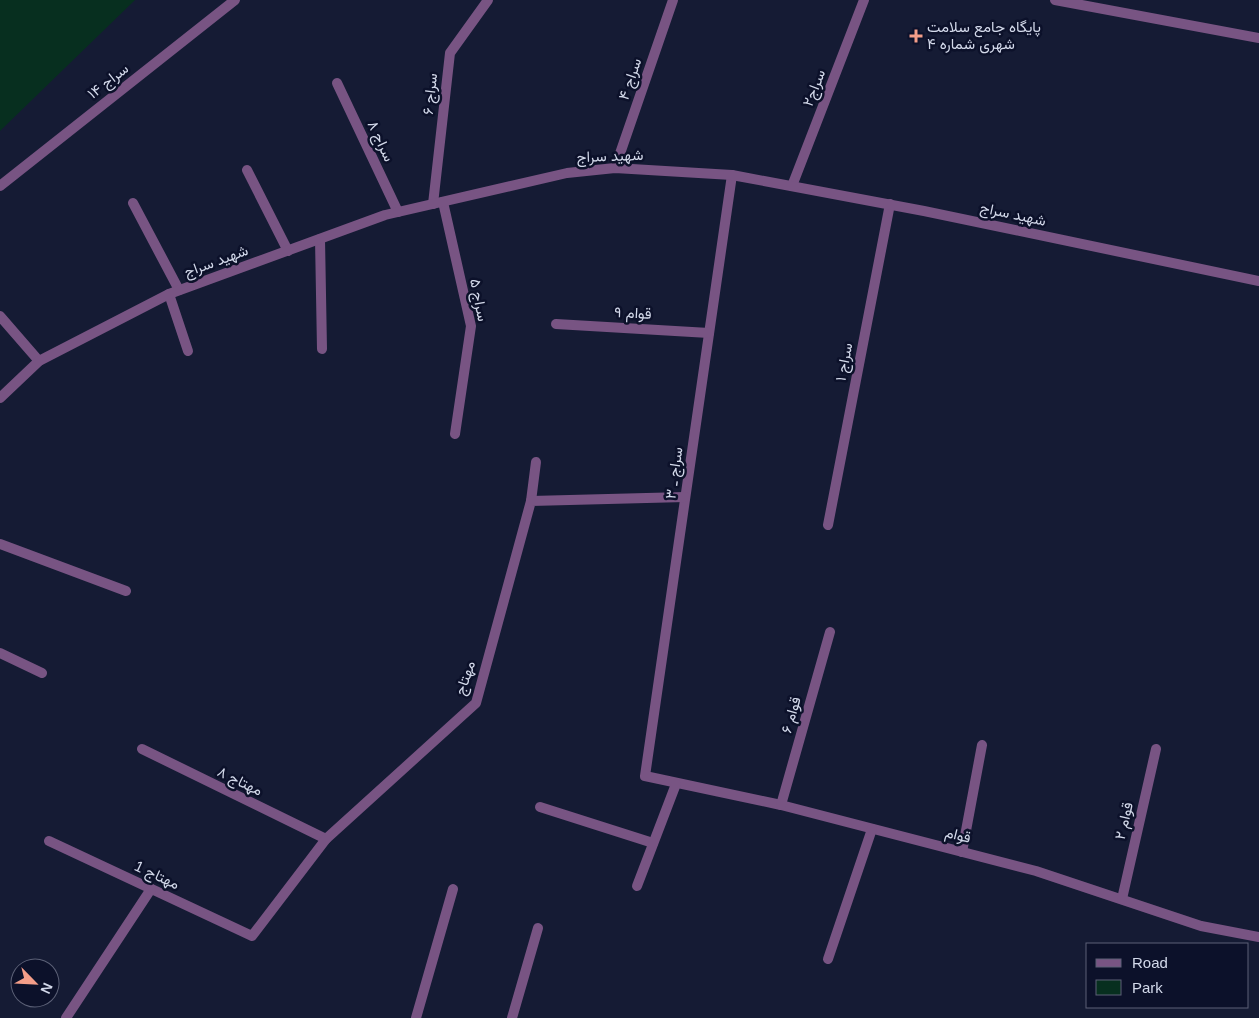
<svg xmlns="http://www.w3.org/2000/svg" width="1259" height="1018" font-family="Helvetica,Vazirmatn,sans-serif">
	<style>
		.green { fill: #072f1f }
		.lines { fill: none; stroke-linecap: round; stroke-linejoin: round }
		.minor { stroke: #785483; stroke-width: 10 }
		.tertiary { stroke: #785483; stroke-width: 10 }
		.poi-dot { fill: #f49e89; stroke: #0c112a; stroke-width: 2 }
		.labels { text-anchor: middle; stroke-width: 5; stroke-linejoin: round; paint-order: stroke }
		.poi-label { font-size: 15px; fill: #d3d9ea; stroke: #0c112a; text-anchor: start }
		.street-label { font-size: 15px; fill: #d3d9ea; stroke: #0c112a }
	</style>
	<rect width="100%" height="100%" fill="#151b34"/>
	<polygon class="green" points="0,0 135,0 0,131"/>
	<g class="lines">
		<g class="minor">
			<polyline points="1055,0 1259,38"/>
			<polyline points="337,83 398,212"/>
			<polyline points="615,168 673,0"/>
			<polyline points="247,170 288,251"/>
			<polyline points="732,175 645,776 781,805 1036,871 1201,926 1259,937"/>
			<polyline points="0,186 235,0"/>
			<polyline points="792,186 864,0"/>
			<polyline points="443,202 471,326 455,434"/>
			<polyline points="133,203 179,290"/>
			<polyline points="433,204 450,53 488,0"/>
			<polyline points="320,239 322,349"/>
			<polyline points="169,294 188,351"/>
			<polyline points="0,316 39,361"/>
			<polyline points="556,324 709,333"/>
			<polyline points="531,501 536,462"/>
			<polyline points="828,525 890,204"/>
			<polyline points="0,544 126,591"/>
			<polyline points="0,653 42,673"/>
			<polyline points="142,749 326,839"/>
			<polyline points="781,805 830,632"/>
			<polyline points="540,807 653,843"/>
			<polyline points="49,841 252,936 326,839 476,703 531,501 685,497"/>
			<polyline points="962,852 982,745"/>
			<polyline points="637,886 676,784"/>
			<polyline points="1122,899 1156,749"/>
			<polyline points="828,959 872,829"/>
			<polyline points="66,1018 151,889"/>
			<polyline points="416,1018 453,889"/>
			<polyline points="512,1018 538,928"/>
		</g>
		<polyline class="tertiary" points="0,398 39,361 169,294 385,215 567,173 615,168 732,175 924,211 1259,281"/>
	</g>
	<path class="poi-dot" d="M913.5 28.5h5v5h5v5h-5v5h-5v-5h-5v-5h5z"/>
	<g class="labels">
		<g class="poi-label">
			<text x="927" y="32">پایگاه جامع سلامت<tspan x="927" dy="17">شهری شماره ۴</tspan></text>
		</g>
		<g class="street-label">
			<text transform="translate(630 79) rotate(-71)" y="5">سراج ۴</text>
			<text transform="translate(108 81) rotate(-38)" y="5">سراج ۱۴</text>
			<text transform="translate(814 88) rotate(-69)" y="5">سراج۲</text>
			<text transform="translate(430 94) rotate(-84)" y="5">سراج ۶</text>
			<text transform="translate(381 141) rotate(65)" y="5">سراج ۸</text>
			<text transform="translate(610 156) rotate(-2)" y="5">شهید سراج</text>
			<text transform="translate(1013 214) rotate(12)" y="5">شهید سراج</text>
			<text transform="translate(216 261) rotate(-20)" y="5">شهید سراج</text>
			<text transform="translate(479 300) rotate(79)" y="5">سراج ۵</text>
			<text transform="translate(633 313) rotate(3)" y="5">قوام ۹</text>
			<text transform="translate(844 362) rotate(-79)" y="5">سراج ۱</text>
			<text transform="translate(674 473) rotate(-82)" y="5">سراج ـ ۳</text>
			<text transform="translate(465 678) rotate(-71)" y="5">مهتاج</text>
			<text transform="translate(791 715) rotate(-74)" y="5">قوام ۶</text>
			<text transform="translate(240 781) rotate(26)" y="5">مهتاج ۸</text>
			<text transform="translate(1124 821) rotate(-77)" y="5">قوام ۲</text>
			<text transform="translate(958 835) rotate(14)" y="5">قوام</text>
			<text transform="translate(157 875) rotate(25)" y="5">مهتاج 1</text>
		</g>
	</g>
	<rect x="1086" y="943" width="162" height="65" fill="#0c112a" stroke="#5c6177"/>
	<rect x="1096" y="959" width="25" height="8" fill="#785483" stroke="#5c6177"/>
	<text x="1132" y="968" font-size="15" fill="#d3d9ea">Road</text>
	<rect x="1096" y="980" width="25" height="15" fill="#072f1f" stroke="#5c6177"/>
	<text x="1132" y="993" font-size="15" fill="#d3d9ea">Park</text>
	<g transform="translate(35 983) rotate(114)"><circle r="24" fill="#0c112a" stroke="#5c6177"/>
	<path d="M0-4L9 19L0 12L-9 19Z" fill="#f49e89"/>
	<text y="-8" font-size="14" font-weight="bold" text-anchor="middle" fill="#d3d9ea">N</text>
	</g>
</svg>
